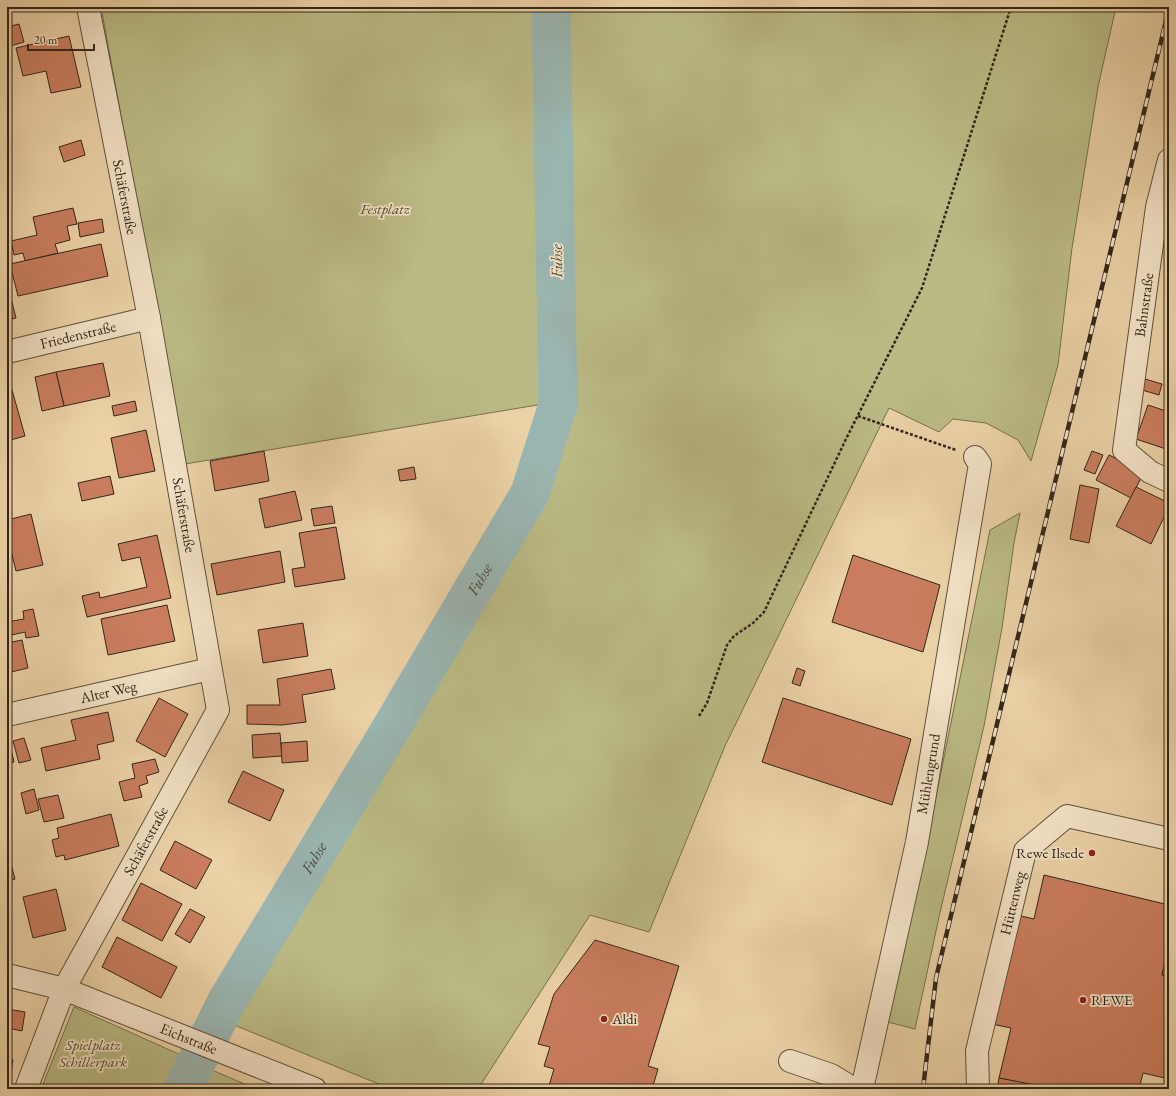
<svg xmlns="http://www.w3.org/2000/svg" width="1176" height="1096" font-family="'EB Garamond',serif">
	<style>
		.green { fill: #baba84; stroke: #76704f }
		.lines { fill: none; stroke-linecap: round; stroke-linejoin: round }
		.river { stroke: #9ab5b0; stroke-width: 39 }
		.building { fill: #c97d5e; stroke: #32261a }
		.minor-casing { stroke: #60513d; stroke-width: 24 }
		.path { stroke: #32261a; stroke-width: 2.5; stroke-dasharray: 3 2; stroke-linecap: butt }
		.minor { stroke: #f2e1c5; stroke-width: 22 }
		.rail-casing { stroke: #32261a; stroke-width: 4.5 }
		.rail { stroke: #f2e1c5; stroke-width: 3; stroke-dasharray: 9; stroke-linecap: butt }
		.poi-dot { fill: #8f2418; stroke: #f2e1c5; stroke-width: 1.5 }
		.labels { text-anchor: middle; stroke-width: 3.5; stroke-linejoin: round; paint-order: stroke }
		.street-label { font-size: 15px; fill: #32261a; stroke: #f2e1c5 }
		.park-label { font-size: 15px; font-style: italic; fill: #544b34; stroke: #f2e1c5 }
		.poi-label { font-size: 15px; fill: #32261a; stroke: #f2e1c5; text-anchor: start }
		.water-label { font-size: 16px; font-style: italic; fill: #4c4a40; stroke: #f2e1c5 }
	</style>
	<rect width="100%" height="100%" fill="#ebd1a6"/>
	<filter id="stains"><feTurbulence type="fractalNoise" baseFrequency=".005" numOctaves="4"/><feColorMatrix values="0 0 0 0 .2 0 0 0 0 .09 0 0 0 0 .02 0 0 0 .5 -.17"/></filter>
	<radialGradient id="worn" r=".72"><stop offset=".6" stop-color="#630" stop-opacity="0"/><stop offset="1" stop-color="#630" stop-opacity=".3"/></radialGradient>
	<g class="green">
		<polygon points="101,7 1116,7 1098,87 1072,248 1058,365 1031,461 1018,440 986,423 953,419 939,432 889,408 725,746 649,932 590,915 478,1089 391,1089 212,1016 523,486 549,403 185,464"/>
		<polygon points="1020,513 1014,543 1002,628 984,726 939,917 915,1029 884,1021 922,866 990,530"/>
		<polygon points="74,1007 194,1061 180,1089 41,1089"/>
		<polygon points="205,1067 256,1089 194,1089"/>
	</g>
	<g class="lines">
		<path class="river" id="s1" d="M183,1089L227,1001L380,747L530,493L558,405L551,7"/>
	</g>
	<g class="building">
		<polygon points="19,24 24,42 7,47 7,27"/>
		<polygon points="69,36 81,87 51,93 46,71 23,76 16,48"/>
		<polygon points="81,140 85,155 64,162 59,147"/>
		<polygon points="73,208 77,224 67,226 70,240 55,244 58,253 25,261 23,253 14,255 11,241 37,235 33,217"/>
		<polygon points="102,219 104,232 80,237 78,223"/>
		<polygon points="101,244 108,276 18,296 10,264"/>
		<polygon points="7,282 16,318 7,320"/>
		<polygon points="103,363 110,396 64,406 56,372"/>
		<polygon points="56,372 64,406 42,411 35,377"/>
		<polygon points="1145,379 1162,384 1159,395 1142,390"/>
		<polygon points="12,390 25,436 7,441 7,391"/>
		<polygon points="135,401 137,411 114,416 112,406"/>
		<polygon points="1148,405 1169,412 1169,450 1136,439"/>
		<polygon points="146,430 155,471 119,478 111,438"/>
		<polygon points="264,451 269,481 215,491 210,461"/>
		<polygon points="1092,451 1103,455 1095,474 1084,470"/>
		<polygon points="1109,455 1144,472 1131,498 1096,480"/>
		<polygon points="414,467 416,479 400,481 398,470"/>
		<polygon points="110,476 114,494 82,501 78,483"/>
		<polygon points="1080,485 1099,489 1089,543 1070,539"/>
		<polygon points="1136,487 1169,503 1169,507 1151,544 1116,526"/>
		<polygon points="295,491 302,520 265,528 259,499"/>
		<polygon points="332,506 335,523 314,526 311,509"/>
		<polygon points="31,514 43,565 16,571 7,534 7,520"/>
		<polygon points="336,527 345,579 295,587 292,569 305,567 299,533"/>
		<polygon points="157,535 171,598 87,617 82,596 99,592 100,598 147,587 140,557 122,561 118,544"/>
		<polygon points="280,551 285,582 217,595 211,564"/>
		<polygon points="853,555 940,585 923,652 832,622"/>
		<polygon points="167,605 175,641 108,655 101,619"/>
		<polygon points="33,609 39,636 26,638 25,632 7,636 7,622 24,619 23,611"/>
		<polygon points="303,623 308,656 263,663 258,630"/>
		<polygon points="22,640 28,668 7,673 7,643"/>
		<polygon points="797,668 805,671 800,686 792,683"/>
		<polygon points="331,669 335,689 302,695 306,722 282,725 247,724 247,705 280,705 277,679"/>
		<polygon points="159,698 188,714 165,757 136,741"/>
		<polygon points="783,698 911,739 892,805 762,762"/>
		<polygon points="108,712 114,741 97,745 100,759 46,771 41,748 76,740 71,720"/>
		<polygon points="7,733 14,762 7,764"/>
		<polygon points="280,733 282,756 253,758 252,735"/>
		<polygon points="24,738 31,760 19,763 13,741"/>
		<polygon points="307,741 308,761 282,763 281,743"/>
		<polygon points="155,759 159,772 146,776 148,783 139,786 142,797 124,801 119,782 135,778 132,764"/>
		<polygon points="243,771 284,790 270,821 228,802"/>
		<polygon points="34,789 39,810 26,814 21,793"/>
		<polygon points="58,795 64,818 44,822 38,799"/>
		<polygon points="111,814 119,846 65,860 64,855 56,857 52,840 59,838 57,828"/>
		<polygon points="175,841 212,860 196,889 160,870"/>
		<polygon points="11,864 15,879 7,882 7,865"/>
		<polygon points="1044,875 1169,905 1169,946 1162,975 1169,976 1169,1079 1143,1073 1139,1089 1051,1089 999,1078 1011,1028 992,1024 1017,915 1034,919"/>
		<polygon points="141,883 182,904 162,941 122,920"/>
		<polygon points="56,889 66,930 33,938 23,897"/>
		<polygon points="190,909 205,917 190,943 175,934"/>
		<polygon points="117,937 177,967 161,998 102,967"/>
		<polygon points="595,940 679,966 648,1066 658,1069 652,1089 548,1089 554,1069 544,1066 550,1047 538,1044 554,994"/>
		<polygon points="1169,946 1169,976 1162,975"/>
		<polygon points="7,1009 25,1012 22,1031 7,1028"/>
		<polygon points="7,1059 13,1060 10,1077 7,1076"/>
		<polygon points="999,1078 1030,1084 1029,1089 997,1089"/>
		<polygon points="1030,1084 1051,1089 1029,1089"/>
	</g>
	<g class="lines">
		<defs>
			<g id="minor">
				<polyline points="1169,160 1157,207 1124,450 1150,472 1169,481"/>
				<path id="s2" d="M7,352L149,318"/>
				<path id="s3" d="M7,715L210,669"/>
				<path id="s4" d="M7,975L64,989L315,1089"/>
				<polyline points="790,1061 831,1075 854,1089"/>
				<path id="s5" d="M26,1089L64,989L218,710L149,318L88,7"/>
				<path id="s6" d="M862,1089L917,842L980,464L975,457"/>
				<path id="s7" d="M978,1089L977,1051L1025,851L1067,816L1169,839"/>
			</g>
		</defs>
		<use href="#minor" class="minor-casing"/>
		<g class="path">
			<polyline points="858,416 956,450"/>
			<polyline points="699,716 707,703 727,645 734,636 753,623 764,612 846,439 922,288 1011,7"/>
		</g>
		<use href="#minor" class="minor"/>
		<defs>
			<polyline id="rail" points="923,1089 936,978 1169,8"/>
		</defs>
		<use href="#rail" class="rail-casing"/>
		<use href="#rail" class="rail"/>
	</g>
	<g class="poi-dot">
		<circle cx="1092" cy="853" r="4"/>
		<circle cx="1083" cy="1000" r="4"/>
		<circle cx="604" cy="1019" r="4"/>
	</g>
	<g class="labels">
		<g class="street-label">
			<text transform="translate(125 197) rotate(79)" y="5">Schäferstraße</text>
			<text transform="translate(1144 305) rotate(-82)" y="5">Bahnstraße</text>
			<text dy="5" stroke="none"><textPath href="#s2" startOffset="73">Friedenstraße</textPath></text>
			<text transform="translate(184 515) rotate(80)" y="5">Schäferstraße</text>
			<text dy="5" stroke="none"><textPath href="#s3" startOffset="104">Alter Weg</textPath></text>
			<text dy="5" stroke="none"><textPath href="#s6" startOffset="322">Mühlengrund</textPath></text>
			<text dy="5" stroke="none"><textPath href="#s5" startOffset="276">Schäferstraße</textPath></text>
			<text dy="5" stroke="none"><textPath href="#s7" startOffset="190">Hüttenweg</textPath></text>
			<text dy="5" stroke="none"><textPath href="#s4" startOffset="193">Eichstraße</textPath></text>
		</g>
		<g class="park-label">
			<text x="385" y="214">Festplatz</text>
			<text x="93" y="1050">Spielplatz<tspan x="93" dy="17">Schillerpark</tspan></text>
		</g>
		<g class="poi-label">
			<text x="1084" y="858" text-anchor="end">Rewe Ilsede</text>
			<text x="1091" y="1005">REWE</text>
			<text x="612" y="1024">Aldi</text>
		</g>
		<g class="water-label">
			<text transform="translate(556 261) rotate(-91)" y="6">Fuhse</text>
			<text dy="6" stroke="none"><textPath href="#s1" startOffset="590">Fuhse</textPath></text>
			<text dy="6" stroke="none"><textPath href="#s1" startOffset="266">Fuhse</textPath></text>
		</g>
	</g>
	<rect width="1176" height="1096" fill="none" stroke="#ebd1a6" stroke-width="24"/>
	<rect x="8" y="8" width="1160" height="1080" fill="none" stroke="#32261a" stroke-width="2"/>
	<rect x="12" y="12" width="1152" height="1072" fill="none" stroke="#32261a"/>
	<path d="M28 44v6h66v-6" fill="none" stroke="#32261a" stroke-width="2"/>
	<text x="34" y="44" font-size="12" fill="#32261a" stroke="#f2e1c5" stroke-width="3" paint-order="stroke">20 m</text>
	<rect width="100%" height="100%" filter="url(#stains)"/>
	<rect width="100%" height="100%" fill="url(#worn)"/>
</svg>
